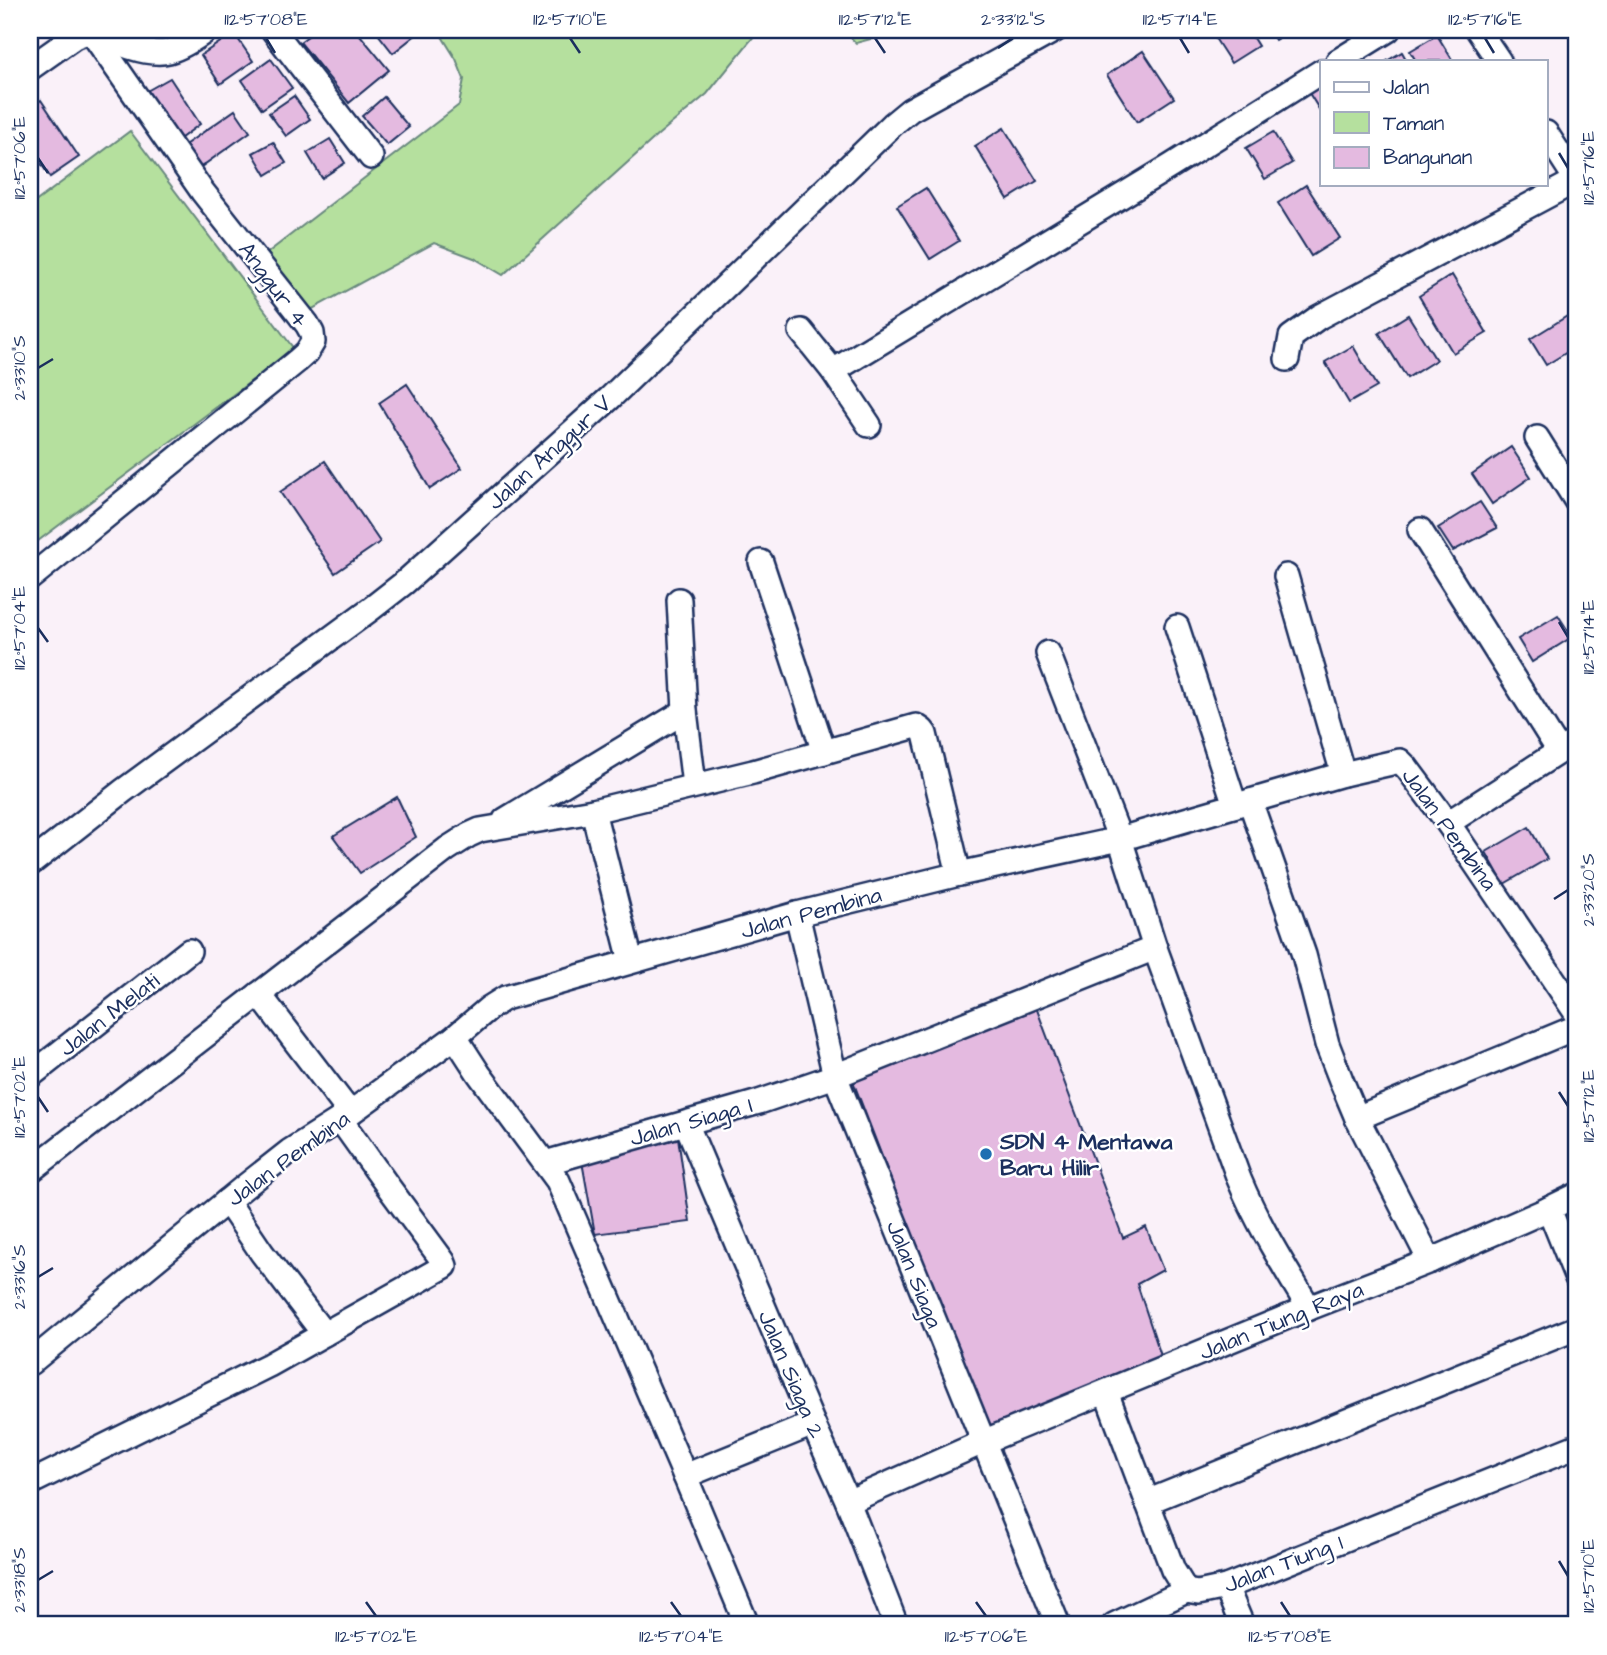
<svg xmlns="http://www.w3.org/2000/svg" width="1607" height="1655" font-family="'Architects Daughter',sans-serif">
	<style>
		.green { fill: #b5e09e; stroke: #68887e; stroke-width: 2 }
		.building { fill: #e4bae0; stroke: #1b2f5e; stroke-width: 2 }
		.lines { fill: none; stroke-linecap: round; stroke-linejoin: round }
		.street-casing { stroke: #1b2f5e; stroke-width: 28 }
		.street { stroke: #fff; stroke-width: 23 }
		.ticks { fill: none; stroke: #1b2f5e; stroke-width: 2.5 }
		.poi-dot { fill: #1f6fb2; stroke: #fff; stroke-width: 2.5 }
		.labels { text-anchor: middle; stroke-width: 5; stroke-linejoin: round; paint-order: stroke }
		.street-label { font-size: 23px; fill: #1b2f5e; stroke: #fff }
		.poi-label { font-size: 23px; font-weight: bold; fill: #1b2f5e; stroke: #fff; text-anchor: start }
		.neatline { fill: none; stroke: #1b2f5e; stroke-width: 2.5 }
		.ticks-label { font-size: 18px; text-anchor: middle; fill: #1b2f5e }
	</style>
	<rect width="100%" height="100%" fill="#faf1f9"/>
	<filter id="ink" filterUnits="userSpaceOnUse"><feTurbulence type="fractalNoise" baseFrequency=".0143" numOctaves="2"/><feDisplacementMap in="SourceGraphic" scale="14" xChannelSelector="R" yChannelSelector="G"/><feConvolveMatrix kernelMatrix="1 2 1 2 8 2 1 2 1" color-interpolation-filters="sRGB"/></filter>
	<g filter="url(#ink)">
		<g class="green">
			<polygon points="438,30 759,30 707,94 659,134 503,275 474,258 434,243 307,312 266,254 459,105 464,79 456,59"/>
			<polygon points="843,30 901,30 897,32 856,43"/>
			<polygon points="130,131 294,349 30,547 30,206"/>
		</g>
		<g class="building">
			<polygon points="316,30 356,30 389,70 349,103 300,42"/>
			<polygon points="375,30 422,30 393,53"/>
			<polygon points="1215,30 1248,30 1258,46 1231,63 1211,32"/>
			<polygon points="1269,30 1292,30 1275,40"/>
			<polygon points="234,33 253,61 220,84 201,55"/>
			<polygon points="1437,35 1453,61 1416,61 1410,51"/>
			<polygon points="1143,51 1174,98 1137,122 1107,75"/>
			<polygon points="1402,52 1407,61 1387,61"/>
			<polygon points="271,59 292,88 262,109 242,80"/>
			<polygon points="170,78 200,124 177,141 145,92"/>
			<polygon points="1322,85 1322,114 1309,93"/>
			<polygon points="294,96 310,119 286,136 269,113"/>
			<polygon points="384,97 409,127 387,145 362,116"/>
			<polygon points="41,100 79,157 50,177 30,147 30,108"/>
			<polygon points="235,110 250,132 198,169 182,147"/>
			<polygon points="1004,128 1037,181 1008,199 975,146"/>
			<polygon points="1273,132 1292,163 1265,179 1246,148"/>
			<polygon points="330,139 345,163 322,178 307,153"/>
			<polygon points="273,142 286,163 266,175 253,153"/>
			<polygon points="1306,185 1340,238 1311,256 1278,203"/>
			<polygon points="926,188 959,241 930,259 897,206"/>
			<polygon points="1452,275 1487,333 1453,353 1419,296"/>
			<polygon points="1577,310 1577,346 1546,365 1530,339"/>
			<polygon points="1408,315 1436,360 1407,378 1379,333"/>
			<polygon points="1353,346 1377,387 1349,403 1325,362"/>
			<polygon points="407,384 462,468 430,489 379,403"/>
			<polygon points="1511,447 1531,477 1492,504 1472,474"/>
			<polygon points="325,461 380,542 335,573 280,492"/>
			<polygon points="1480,502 1497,528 1453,551 1438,528"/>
			<polygon points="1558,615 1572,637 1532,662 1518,639"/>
			<polygon points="397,797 416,837 360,873 333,836"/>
			<polygon points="1529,827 1547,859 1504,884 1486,852"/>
			<polygon points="1036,1007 1123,1238 1146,1227 1163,1270 1137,1284 1163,1362 988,1432 853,1081"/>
			<polygon points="678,1137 690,1222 595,1234 581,1156"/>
		</g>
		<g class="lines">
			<defs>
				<g id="street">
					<polyline points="273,30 371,157"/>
					<polyline points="1478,30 1499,61"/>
					<polyline points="1338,61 1388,30"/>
					<path d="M30,68L74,37L90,31C110,40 147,57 169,51C183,47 196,38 207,30"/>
					<polyline points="1546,133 1577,181"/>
					<polyline points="801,331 833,371 869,425"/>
					<polyline points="1287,359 1291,337 1319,317 1577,180"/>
					<polyline points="833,371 1171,166 1322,71"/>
					<polyline points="1537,438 1577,502"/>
					<polyline points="1420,530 1559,751"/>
					<polyline points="761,562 824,752"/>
					<polyline points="1286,576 1343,774"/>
					<polyline points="30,578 297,361 307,352 313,342 312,333 307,324 202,191 90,30"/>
					<polyline points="679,600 685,711 694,785"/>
					<polyline points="1177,627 1235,805"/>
					<path d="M1048,653L1120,839L1155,948L1239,1179C1258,1225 1284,1266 1309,1308"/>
					<polyline points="1250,801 1304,955 1327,1044 1341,1080 1357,1118 1430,1261"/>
					<polyline points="593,811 631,961"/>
					<polyline points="505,820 685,711"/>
					<polyline points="1448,823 1577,740"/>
					<polyline points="30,864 123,791 372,608 404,583 610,398 893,124 910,110 928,100 1055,30"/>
					<polyline points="797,914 835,1076 1058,1625"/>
					<polyline points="259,994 350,1113"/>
					<polyline points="455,1037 479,1074 558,1181 685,1476 747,1625"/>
					<polyline points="30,1076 189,951"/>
					<polyline points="1357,1118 1577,1027"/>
					<polyline points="686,1123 813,1424 848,1502 896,1625"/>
					<polyline points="545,1163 759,1102 835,1076 1155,948"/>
					<polyline points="30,1171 447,849 469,835 480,830 593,811 753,772 916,726 922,730 925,734 959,874"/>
					<polyline points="227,1201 262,1253 324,1334"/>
					<polyline points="1549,1209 1577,1278"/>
					<polyline points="30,1363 243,1188 290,1151 350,1113 455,1037 489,1008 505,998 797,914 959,874 1120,839 1343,774 1400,761 1407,768 1448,823 1577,1014"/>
					<polyline points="1106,1392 1173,1570 1186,1591 1198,1593 1226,1587 1577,1446"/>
					<polyline points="685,1476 813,1424"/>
					<polyline points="30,1483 269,1365 445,1266 443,1261 387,1185 340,1119"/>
					<polyline points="848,1502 983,1442 1309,1308 1430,1261 1542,1212 1577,1195"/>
					<polyline points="1147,1502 1577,1328"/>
					<polyline points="1226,1587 1242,1625"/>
					<polyline points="1114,1625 1186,1591"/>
				</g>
			</defs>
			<use href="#street" class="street-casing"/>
			<use href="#street" class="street"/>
		</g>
	</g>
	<path class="ticks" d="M266,38L275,53M570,38L580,53M875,38L885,53M1180,38L1189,53M1485,38L1494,53M998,48L1013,38M1559,153L1568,168M38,158L48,173M38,368L53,359M1559,622L1568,637M38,628L48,642M1554,899L1568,890M1559,1092L1568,1106M38,1097L48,1112M38,1277L53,1268M1559,1561L1568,1576M38,1580L53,1571M366,1602L376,1616M671,1602L681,1616M976,1602L986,1616M1281,1602L1290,1616"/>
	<circle class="poi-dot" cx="986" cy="1154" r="7"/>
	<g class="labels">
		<g class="street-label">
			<text transform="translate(274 284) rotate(53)" y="8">Anggur 4</text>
			<text transform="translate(549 452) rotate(-42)" y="8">Jalan Anggur V</text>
			<text transform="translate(1450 829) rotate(54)" y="8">Jalan Pembina</text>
			<text transform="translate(811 912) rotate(-15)" y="8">Jalan Pembina</text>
			<text transform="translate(109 1014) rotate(-38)" y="8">Jalan Melati</text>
			<text transform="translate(691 1121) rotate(-16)" y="8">Jalan Siaga I</text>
			<text transform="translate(288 1158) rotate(-36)" y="8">Jalan Pembina</text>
			<text transform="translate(915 1274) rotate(68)" y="8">Jalan Siaga</text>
			<text transform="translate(1281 1320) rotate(-22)" y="8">Jalan Tiung Raya</text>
			<text transform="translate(792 1374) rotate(67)" y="8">Jalan Siaga 2</text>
			<text transform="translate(1283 1563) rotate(-21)" y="8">Jalan Tiung 1</text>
		</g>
		<g class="poi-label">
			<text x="1000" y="1149">SDN 4 Mentawa<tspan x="1000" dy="26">Baru Hilir</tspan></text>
		</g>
	</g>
	<rect width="1607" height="1655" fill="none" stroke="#fff" stroke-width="77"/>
	<rect x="1320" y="60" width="228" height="126" fill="#ffffff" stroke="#a4acbf" stroke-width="2"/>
	<rect x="1334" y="82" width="35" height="10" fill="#ffffff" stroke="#a4acbf" stroke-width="2"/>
	<text x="1383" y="94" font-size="21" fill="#1b2f5e">Jalan</text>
	<rect x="1334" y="112" width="35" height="21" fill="#b5e09e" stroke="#a4acbf" stroke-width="2"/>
	<text x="1383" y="130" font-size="21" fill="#1b2f5e">Taman</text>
	<rect x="1334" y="147" width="35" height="21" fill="#e4bae0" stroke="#a4acbf" stroke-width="2"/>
	<text x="1383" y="164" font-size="21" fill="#1b2f5e">Bangunan</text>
	<rect x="38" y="38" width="1530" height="1578" class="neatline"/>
	<g class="ticks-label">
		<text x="266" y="25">112°57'08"E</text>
		<text x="570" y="25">112°57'10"E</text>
		<text x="875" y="25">112°57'12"E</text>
		<text x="1013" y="25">2°33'12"S</text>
		<text x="1180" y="25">112°57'14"E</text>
		<text x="1485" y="25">112°57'16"E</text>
		<text transform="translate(19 158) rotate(-90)" y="6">112°57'06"E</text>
		<text transform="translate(1588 168) rotate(-90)" y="6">112°57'16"E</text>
		<text transform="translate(19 368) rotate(-90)" y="6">2°33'10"S</text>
		<text transform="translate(19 628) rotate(-90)" y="6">112°57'04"E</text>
		<text transform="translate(1588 637) rotate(-90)" y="6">112°57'14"E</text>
		<text transform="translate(1588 890) rotate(-90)" y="6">2°33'20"S</text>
		<text transform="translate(19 1097) rotate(-90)" y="6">112°57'02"E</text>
		<text transform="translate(1588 1106) rotate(-90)" y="6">112°57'12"E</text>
		<text transform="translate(19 1277) rotate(-90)" y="6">2°33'16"S</text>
		<text transform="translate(1588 1576) rotate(-90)" y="6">112°57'10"E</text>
		<text transform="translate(19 1580) rotate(-90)" y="6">2°33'18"S</text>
		<text x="376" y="1642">112°57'02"E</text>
		<text x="681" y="1642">112°57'04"E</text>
		<text x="986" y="1642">112°57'06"E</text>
		<text x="1290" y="1642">112°57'08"E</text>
	</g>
</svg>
